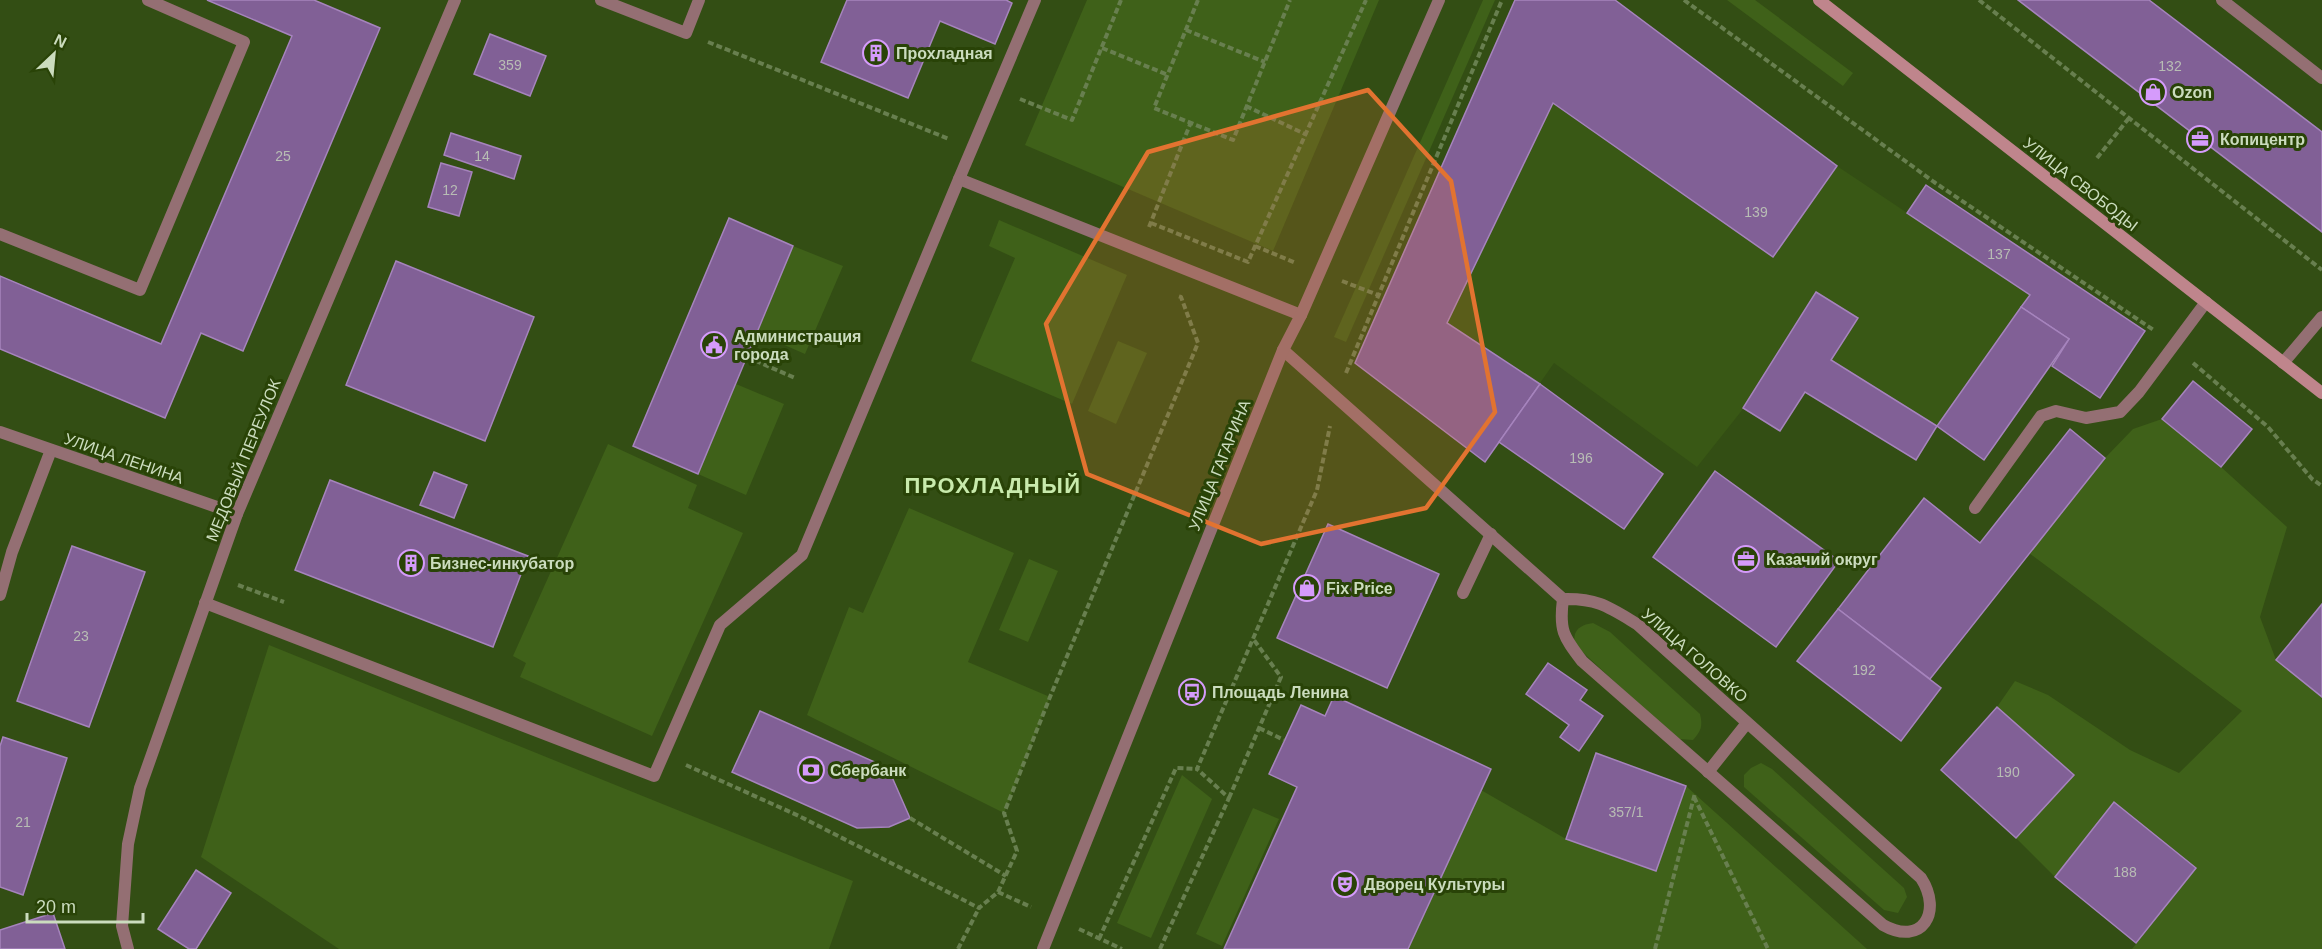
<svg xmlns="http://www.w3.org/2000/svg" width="2322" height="949" font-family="Helvetica,sans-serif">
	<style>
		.built { fill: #395815 }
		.green { fill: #3f6119 }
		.building { fill: #816096; stroke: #a684bd; stroke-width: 1.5 }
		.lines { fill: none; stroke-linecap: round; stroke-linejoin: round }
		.path { stroke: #687f4f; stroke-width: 4; stroke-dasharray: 6 3; stroke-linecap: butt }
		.service { stroke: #946f73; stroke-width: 12 }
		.minor { stroke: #946f73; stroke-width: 12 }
		.tertiary { stroke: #946f73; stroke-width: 12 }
		.secondary { stroke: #bf858c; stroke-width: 12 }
		.marked { fill: #e27330; fill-opacity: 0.2; stroke: #e27330; stroke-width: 4.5; stroke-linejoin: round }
		.labels { text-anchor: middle; stroke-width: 6; stroke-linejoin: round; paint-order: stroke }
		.number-label { font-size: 14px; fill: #b8bdb4 }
		.poi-label { font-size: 16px; font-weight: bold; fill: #cbdcbe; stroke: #294307; text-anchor: start }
		.street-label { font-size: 16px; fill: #cbdcbe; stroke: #294307 }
		.district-label { font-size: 22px; font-weight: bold; letter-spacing: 1.5px; fill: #c8eaac; stroke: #294307 }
	</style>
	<rect width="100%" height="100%" fill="#334e14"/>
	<polygon class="built" points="1515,0 1615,0 1837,166 2030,295 1937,426 1805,392 1780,431 1743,409 1697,467 1554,363 1485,462 1355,363"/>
	<g class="green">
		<polygon points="1087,0 1379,0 1273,251 1025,145"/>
		<polygon points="1483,0 1495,0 1346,342 1334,337"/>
		<polygon points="1727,0 1755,0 1853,73 1843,86"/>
		<polygon points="999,220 1127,275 1072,404 971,361 1015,258 989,246"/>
		<polygon points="793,246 843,266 805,354 757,333"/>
		<polygon points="1118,341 1147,353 1116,424 1088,411"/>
		<polygon points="736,384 784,404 746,495 698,474"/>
		<polygon points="2162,419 2221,467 2287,527 2260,617 2276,660 2322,697 2322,949 2132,949 2196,868 2114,803 2055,877 2016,838 2074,775 1997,707 2015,681 2048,695 2130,750 2179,773 2242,711 2029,553 2105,458 2133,429"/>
		<polygon points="608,444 697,485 688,508 743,533 652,736 520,677 526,663 513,656"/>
		<polygon points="909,508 1014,553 968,662 1050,697 1004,813 807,715 849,607 863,613"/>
		<polygon points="1029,559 1058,571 1028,642 999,630"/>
		<path d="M1593,623L1610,632L1700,714C1703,726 1701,731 1693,740L1680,739L1669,732L1575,645C1572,631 1579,625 1593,623Z"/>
		<polygon points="269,645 853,881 829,949 339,949 201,857"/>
		<polygon points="1761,763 1772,769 1904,888 1907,897 1898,913 1884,910 1744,787 1744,775 1751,768"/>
		<polygon points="1182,775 1212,799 1151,938 1117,923"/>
		<polygon points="1686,786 1867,949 1408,949 1481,790 1566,839 1656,871"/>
		<polygon points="1253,808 1279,819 1222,946 1196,934"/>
	</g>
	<g class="building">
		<polygon points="207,0 314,0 380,28 243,351 201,333 165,418 0,349 0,276 161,344 292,36"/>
		<polygon points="847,0 1006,0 1012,3 995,44 940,21 908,98 821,62"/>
		<polygon points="1515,0 1615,0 1837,166 1773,257 1553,103 1447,323 1540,384 1485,462 1355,363"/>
		<polygon points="2018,0 2149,0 2322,132 2322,232"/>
		<polygon points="490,34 546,56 530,96 474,74"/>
		<polygon points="451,133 521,156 514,179 444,155"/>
		<polygon points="441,163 472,172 459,216 428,207"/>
		<polygon points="1926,185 2145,331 2100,398 2052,366 2069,339 2021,307 2030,295 1907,213"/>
		<polygon points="729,218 793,246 698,474 633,446"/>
		<polygon points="396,261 534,317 485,441 346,385"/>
		<polygon points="1816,292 1858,318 1831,360 1937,426 1916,460 1805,392 1780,431 1743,408"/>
		<polygon points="2021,307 2069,339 1984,460 1937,426"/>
		<polygon points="2193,381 2252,429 2221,467 2162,419"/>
		<polygon points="1540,384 1663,474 1624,529 1499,442"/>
		<polygon points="2070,429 2105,458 1930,679 1838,609 1924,498 1980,543"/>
		<polygon points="1715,471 1839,561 1776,647 1653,557"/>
		<polygon points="434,472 467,485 454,518 420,505"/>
		<polygon points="330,480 528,556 493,647 295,570"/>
		<polygon points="1328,524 1439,574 1387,688 1277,638"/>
		<polygon points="72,546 145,572 89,727 17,701"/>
		<polygon points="2322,604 2322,697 2276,660"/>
		<polygon points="1838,609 1941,688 1901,741 1797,661"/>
		<polygon points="1548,663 1587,690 1580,700 1603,716 1579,751 1560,737 1569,725 1526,694"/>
		<polygon points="1334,696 1491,769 1408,949 1224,949 1297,787 1269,774 1301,705 1325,716"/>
		<polygon points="1997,707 2074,775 2016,838 1941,770"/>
		<polygon points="760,711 888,768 910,818 889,827 857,828 732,772"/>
		<polygon points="3,737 67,758 23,895 0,887 0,746"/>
		<polygon points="1596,753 1686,786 1656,871 1566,839"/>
		<polygon points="2114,802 2196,868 2136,943 2055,877"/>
		<polygon points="196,870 231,893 196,949 189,949 158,929"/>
		<polygon points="53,913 65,949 0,949 0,930"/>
	</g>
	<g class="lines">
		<g class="path">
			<polyline points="1198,0 1154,108 1233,140 1290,0"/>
			<polyline points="1684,0 1934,182 2155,331"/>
			<polyline points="1979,0 2322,270"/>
			<polyline points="1186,30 1265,62"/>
			<polyline points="708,42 949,139"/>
			<polyline points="1102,48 1168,75"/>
			<polyline points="1020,99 1072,120 1121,0"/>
			<polyline points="1246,106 1307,135"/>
			<polyline points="2097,158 2129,118"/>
			<polyline points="1151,223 1248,262 1366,0"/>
			<polyline points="1149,227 1191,122"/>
			<polyline points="1255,246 1296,263"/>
			<polyline points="1342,281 1378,295"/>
			<polyline points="747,357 795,378"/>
			<polyline points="2193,363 2268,427 2312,479 2322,486"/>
			<polyline points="1346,373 1502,0"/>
			<polyline points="238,585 284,602"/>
			<polyline points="1259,728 1284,740"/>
			<polyline points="686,765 799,816 979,908 998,892 1017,851 1004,813 1050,697 1198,343 1181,297 1178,296"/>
			<polyline points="1694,797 1768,949"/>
			<polyline points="1229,798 1281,677 1254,640"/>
			<polyline points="910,818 1006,876"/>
			<polyline points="998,892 1031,907"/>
			<polyline points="1079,929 1122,949"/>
			<polyline points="1099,939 1176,768 1197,769"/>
			<polyline points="958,949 979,908"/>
			<polyline points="1160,949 1229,798 1197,769 1317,490 1330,426"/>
			<polyline points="1655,949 1695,793"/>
		</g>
		<g class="service">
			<polyline points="601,0 686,33 699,0"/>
			<polyline points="1035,0 959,179 1301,315"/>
			<polyline points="2222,0 2322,78"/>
			<polyline points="0,234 140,290 244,42 148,0"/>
			<polyline points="2283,363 2322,317"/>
			<polyline points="1975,508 2041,416 2056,411 2086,418 2120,412 2139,392 2206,302"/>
			<polyline points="1463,593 1491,534"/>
			<polyline points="0,595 12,552 51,450"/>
			<path d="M1563,599C1597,598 1609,607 1637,624L1921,878C1943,912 1922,947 1883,925L1582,661C1563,636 1559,630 1563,599Z"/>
			<polyline points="205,603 654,776 720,625 802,555 959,179"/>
			<polyline points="1708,772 1747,723"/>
		</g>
		<g class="minor">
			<polyline points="1283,350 1563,599"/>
			<polyline points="0,432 237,514"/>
			<polyline points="128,949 122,926 128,844 140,788 237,514 455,0"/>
		</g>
		<polyline class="tertiary" points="1043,949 1283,350 1301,315 1439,0"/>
		<polyline class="secondary" points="1819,0 2322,393"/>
	</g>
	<path class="marked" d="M1368,90L1451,181L1495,412L1426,508L1261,544L1087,474L1046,324L1148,152Z"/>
	<defs>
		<symbol id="building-ring" viewBox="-11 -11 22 22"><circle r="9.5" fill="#294307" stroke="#d59bfb" stroke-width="1.5"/><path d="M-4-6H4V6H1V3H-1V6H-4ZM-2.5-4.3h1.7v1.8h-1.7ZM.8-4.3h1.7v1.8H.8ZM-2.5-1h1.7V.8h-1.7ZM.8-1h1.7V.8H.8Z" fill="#d59bfb"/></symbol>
		<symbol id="shop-ring" viewBox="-11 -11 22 22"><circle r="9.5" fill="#294307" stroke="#d59bfb" stroke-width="1.5"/><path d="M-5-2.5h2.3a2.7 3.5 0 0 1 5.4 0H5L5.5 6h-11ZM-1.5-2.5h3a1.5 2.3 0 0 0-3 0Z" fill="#d59bfb"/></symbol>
		<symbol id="office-ring" viewBox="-11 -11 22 22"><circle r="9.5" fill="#294307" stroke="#d59bfb" stroke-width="1.5"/><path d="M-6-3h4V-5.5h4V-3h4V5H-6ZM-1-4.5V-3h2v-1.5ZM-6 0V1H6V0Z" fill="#d59bfb"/></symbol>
		<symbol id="civic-ring" viewBox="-11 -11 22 22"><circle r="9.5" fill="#294307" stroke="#d59bfb" stroke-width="1.5"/><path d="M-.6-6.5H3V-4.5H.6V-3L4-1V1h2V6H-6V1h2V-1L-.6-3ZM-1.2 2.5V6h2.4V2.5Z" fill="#d59bfb"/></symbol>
		<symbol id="bus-ring" viewBox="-11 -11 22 22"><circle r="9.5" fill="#294307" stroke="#d59bfb" stroke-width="1.5"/><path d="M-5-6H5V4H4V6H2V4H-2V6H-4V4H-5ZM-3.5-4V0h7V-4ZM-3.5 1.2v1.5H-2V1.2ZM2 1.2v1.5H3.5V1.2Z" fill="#d59bfb"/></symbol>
		<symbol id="bank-ring" viewBox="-11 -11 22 22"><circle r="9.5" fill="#294307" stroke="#d59bfb" stroke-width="1.5"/><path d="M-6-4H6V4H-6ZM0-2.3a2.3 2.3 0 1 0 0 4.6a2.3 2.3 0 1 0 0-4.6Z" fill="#d59bfb"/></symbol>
		<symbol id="theatre-ring" viewBox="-11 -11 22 22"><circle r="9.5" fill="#294307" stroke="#d59bfb" stroke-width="1.5"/><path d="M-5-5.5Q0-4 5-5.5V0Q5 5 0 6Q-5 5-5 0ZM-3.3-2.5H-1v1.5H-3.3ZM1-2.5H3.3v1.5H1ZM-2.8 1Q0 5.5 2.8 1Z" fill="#d59bfb"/></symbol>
	</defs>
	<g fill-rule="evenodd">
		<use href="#building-ring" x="861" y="38" width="30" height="30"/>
		<use href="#shop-ring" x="2138" y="77" width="30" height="30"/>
		<use href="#office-ring" x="2185" y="124" width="30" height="30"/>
		<use href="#civic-ring" x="699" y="330" width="30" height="30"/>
		<use href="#office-ring" x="1731" y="544" width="30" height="30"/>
		<use href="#building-ring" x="396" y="548" width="30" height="30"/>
		<use href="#shop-ring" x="1292" y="573" width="30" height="30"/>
		<use href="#bus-ring" x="1177" y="677" width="30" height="30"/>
		<use href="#bank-ring" x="796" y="755" width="30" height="30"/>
		<use href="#theatre-ring" x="1330" y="869" width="30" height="30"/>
	</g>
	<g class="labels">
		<g class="number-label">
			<text x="510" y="70">359</text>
			<text x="2170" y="71">132</text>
			<text x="283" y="161">25</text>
			<text x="482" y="161">14</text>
			<text x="450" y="195">12</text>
			<text x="1756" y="217">139</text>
			<text x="1999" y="259">137</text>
			<text x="1581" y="463">196</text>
			<text x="81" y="641">23</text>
			<text x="1864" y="675">192</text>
			<text x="2008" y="777">190</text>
			<text x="1626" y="817">357/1</text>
			<text x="23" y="827">21</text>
			<text x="2125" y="877">188</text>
		</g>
		<g class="poi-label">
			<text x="896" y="59">Прохладная</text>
			<text x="2172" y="98">Ozon</text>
			<text x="2220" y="145">Копицентр</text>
			<text x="734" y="342">Администрация<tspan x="734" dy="18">города</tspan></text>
			<text x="1766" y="565">Казачий округ</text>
			<text x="430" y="569">Бизнес-инкубатор</text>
			<text x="1326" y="594">Fix Price</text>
			<text x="1212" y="698">Площадь Ленина</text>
			<text x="830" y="776">Сбербанк</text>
			<text x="1364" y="890">Дворец Культуры</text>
		</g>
		<g class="street-label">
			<text transform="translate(2081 184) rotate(38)" y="6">УЛИЦА СВОБОДЫ</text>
			<text transform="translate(124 458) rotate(19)" y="6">УЛИЦА ЛЕНИНА</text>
			<text transform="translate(243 460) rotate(-68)" y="6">МЕДОВЫЙ ПЕРЕУЛОК</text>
			<text transform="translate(1219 465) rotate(-68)" y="6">УЛИЦА ГАГАРИНА</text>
			<text transform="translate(1695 655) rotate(41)" y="6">УЛИЦА ГОЛОВКО</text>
		</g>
		<g class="district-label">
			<text x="993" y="493">ПРОХЛАДНЫЙ</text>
		</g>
	</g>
	<g transform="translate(54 54) rotate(26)" stroke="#294307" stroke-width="4.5" paint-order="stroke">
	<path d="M0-4.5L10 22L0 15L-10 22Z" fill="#cbdcbe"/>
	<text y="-9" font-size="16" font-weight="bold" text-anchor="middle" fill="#cbdcbe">N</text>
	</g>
	<path d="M27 913v9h116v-9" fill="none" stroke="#cbdcbe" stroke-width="3"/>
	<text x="36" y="913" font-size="18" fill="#cbdcbe" stroke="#294307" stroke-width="4.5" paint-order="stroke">20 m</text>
</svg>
